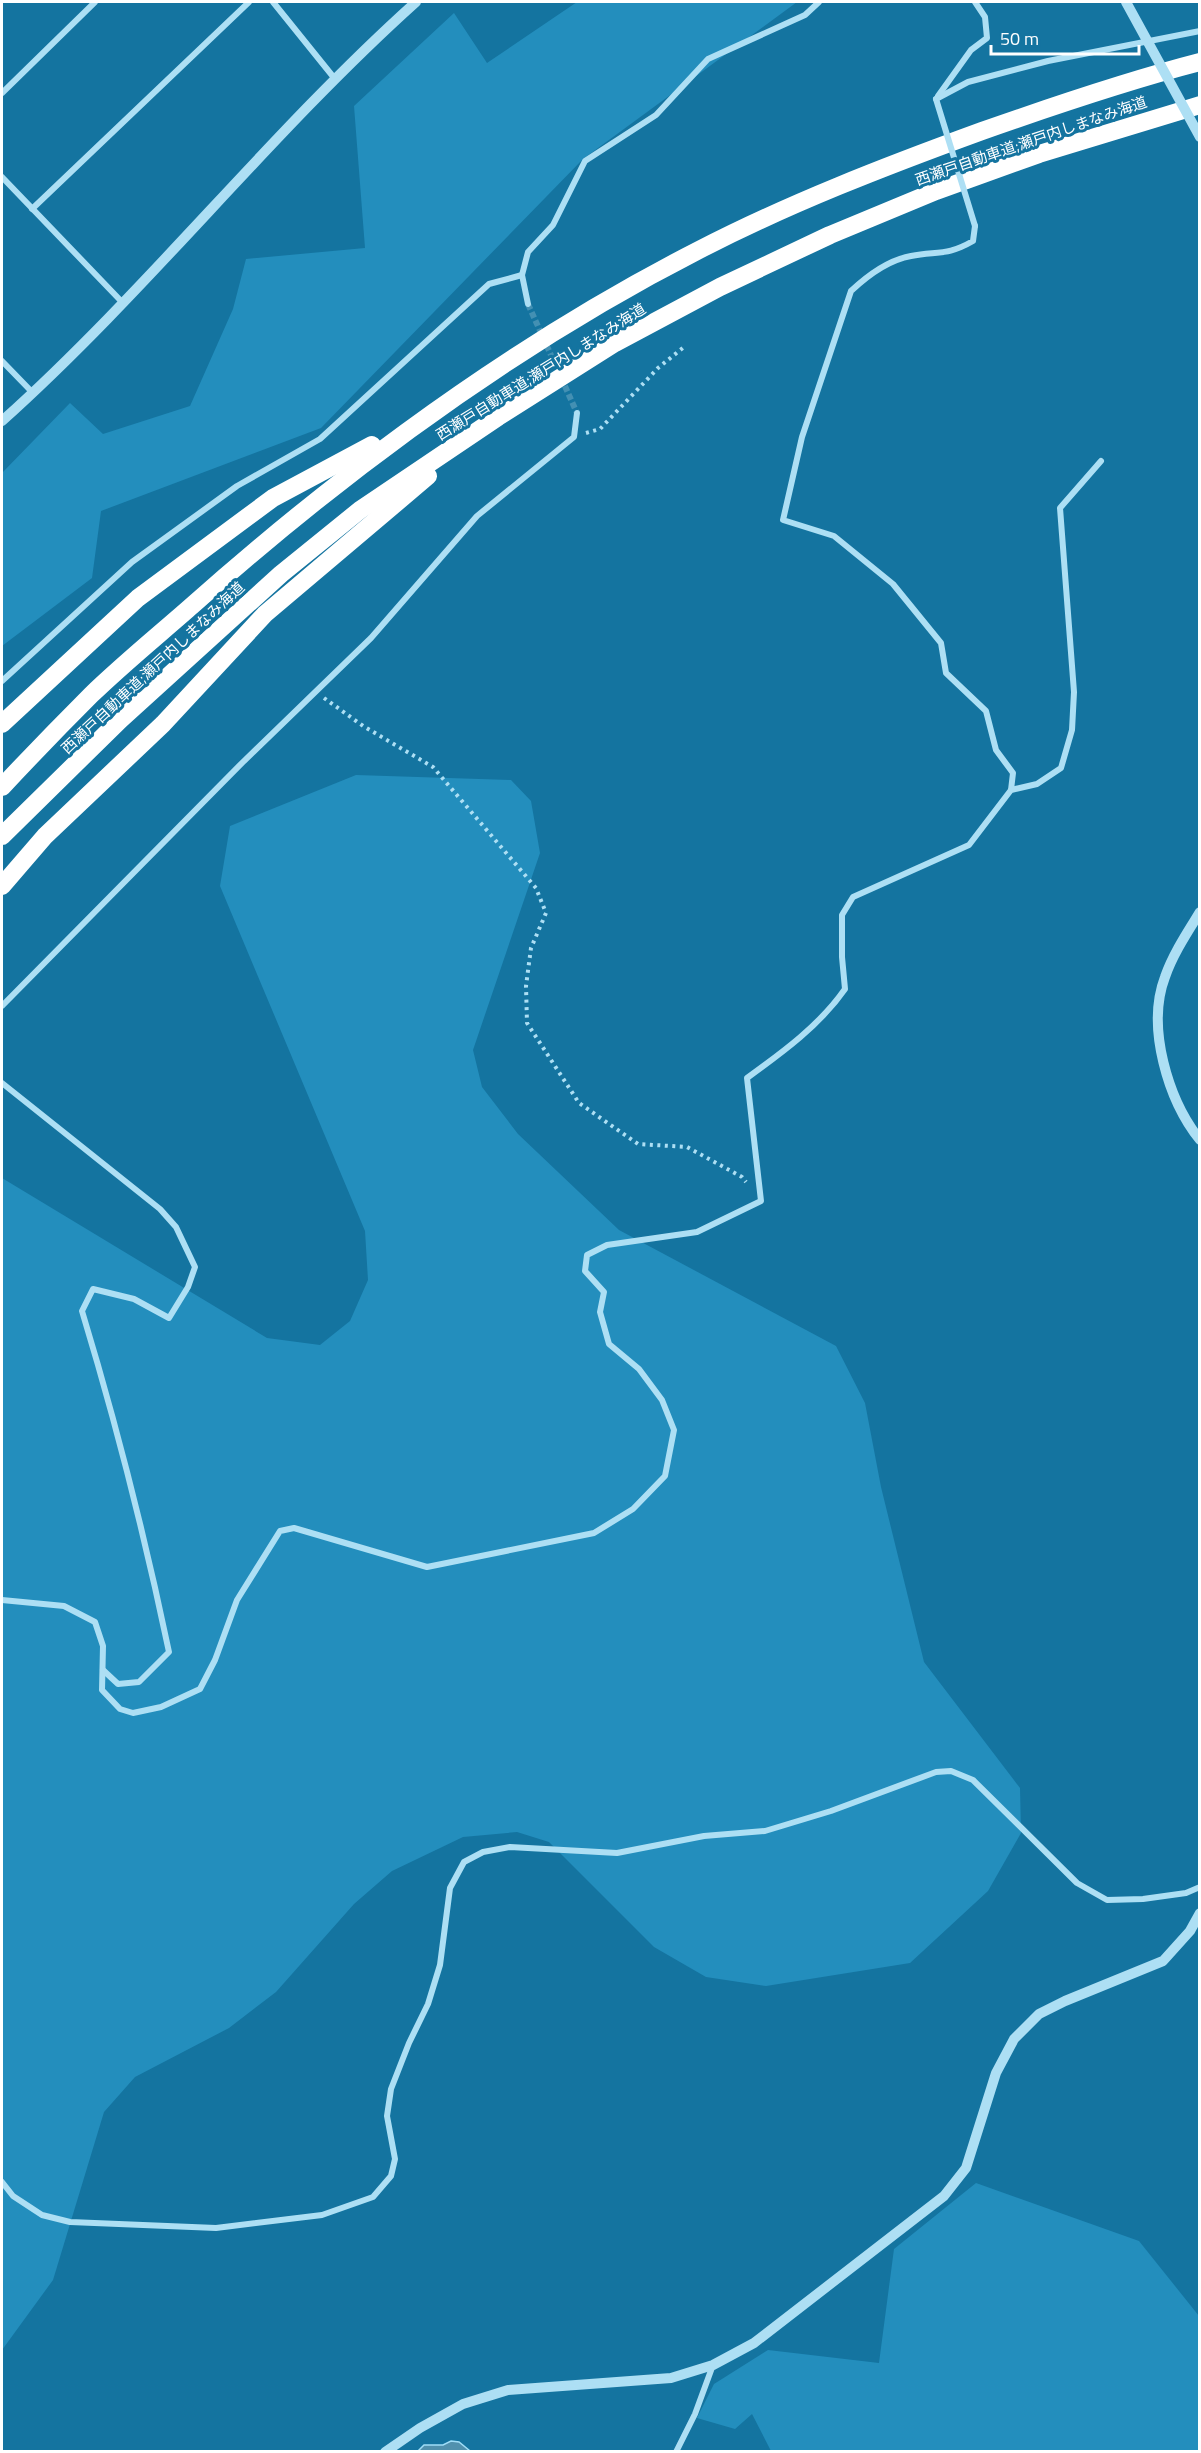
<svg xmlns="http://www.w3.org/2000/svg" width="1201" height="2453" font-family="'Titillium Web','Noto Sans JP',sans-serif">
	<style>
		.green { fill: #238ebd }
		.water { fill: #5191ae; stroke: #9fddf7; stroke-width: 1.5 }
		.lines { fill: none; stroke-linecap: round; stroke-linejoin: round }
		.minor-tunnel { stroke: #4390b3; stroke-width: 6; stroke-dasharray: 6 3; stroke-linecap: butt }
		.path { stroke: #addff4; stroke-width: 4; stroke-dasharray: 3 4.5; stroke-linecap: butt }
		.minor { stroke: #addff4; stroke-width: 6 }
		.tertiary { stroke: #addff4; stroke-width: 10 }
		.motorway { stroke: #fff; stroke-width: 18 }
		.minor-bridge { stroke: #addff4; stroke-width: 6 }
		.tertiary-bridge { stroke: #addff4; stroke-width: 10 }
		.labels { text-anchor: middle; stroke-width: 6; stroke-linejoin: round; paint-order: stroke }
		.street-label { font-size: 15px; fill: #fff; stroke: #1474a0 }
	</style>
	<rect width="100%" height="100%" fill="#1474a0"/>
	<g class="green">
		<polygon points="577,2 797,2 583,159 321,428 101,511 92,578 2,646 2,473 70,403 103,434 190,406 233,309 246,259 365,248 354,106 454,13 487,63"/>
		<polygon points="356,775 511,780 531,801 540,853 473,1050 482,1087 518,1134 619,1230 836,1346 865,1403 881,1487 924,1662 1020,1788 1021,1833 988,1891 910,1963 766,1986 706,1977 654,1947 549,1842 517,1832 463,1837 392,1871 354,1904 276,1992 229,2028 135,2077 104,2112 53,2280 2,2350 2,1178 267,1338 320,1345 350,1321 368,1280 365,1231 220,886 230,826"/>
		<polygon points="976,2183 1139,2241 1199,2316 1199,2451 771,2451 752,2414 735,2429 697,2418 714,2384 768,2350 879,2363 894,2249"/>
	</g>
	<polygon class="water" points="451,2441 459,2442 470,2451 418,2451 424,2445 443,2445"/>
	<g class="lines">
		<polyline class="minor-tunnel" points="528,304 577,413"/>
		<g class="path">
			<polyline points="586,433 600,429 658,368 684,347"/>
			<polyline points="324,698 363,726 433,767 536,888 546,913 531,948 526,986 527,1023 579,1103 638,1144 687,1147 742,1177 746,1182"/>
		</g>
		<g class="minor">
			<polyline points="273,2 335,79"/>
			<polyline points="2,93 95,2"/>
			<polyline points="938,96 971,50 987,38 985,17 975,2"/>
			<polyline points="936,99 968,82 1048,61 1200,31"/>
			<polyline points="2,177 122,302"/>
			<polyline points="32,209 249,2"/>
			<path d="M975,226L973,241C947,256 938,251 911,256C888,260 867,276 851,291L802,437L783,520L834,536L893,584L941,643L946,673L986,711L996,750L1013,773L1011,790"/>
			<polyline points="528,304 522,275 528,252 553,225 585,161 656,115 708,59 805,15 819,2"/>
			<polyline points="2,361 33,393"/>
			<polyline points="2,681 132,562 237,486 320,439 489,284 522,275"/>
			<polyline points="2,1006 243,762 371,638 477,516 574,437 577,413"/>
			<path d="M2,1083L160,1209L176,1227L195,1267L188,1287L169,1318L134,1299L93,1289L82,1311C116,1423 145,1537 169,1652L139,1682L118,1684L103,1670"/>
			<path d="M2,1600L64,1606L95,1622L103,1646L102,1690L120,1709L133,1713L161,1707L200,1689L215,1660L237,1600L280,1531L294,1528L427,1567L594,1533L633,1509L665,1476L674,1430L662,1400L639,1369L609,1344L600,1312L604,1292L585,1271L587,1255L607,1245L697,1232L761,1201L747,1078C783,1052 820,1025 845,989L842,957V915L853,897L969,845L1011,790L1037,784L1061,768L1072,730L1074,692L1060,508L1101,461"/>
			<polyline points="2,2182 13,2196 42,2215 70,2222 216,2228 322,2215 373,2197 391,2176 395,2159 387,2116 391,2089 409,2043 428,2004 440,1965 450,1888 464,1862 483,1852 510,1847 617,1853 704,1836 765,1831 831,1811 936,1772 951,1771 973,1780 1077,1883 1107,1900 1143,1899 1186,1893 1200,1887"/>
			<polyline points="676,2452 695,2414 713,2365"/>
		</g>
		<g class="tertiary">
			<path d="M2,421C148,290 270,133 416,2"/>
			<path d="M1200,912C1187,933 1173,954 1165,977C1146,1027 1168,1100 1200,1140"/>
			<polyline points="385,2452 420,2428 463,2404 508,2390 671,2378 713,2365 754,2343 944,2196 966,2168 996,2073 1014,2039 1039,2014 1065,2001 1163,1961 1190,1931 1200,1913"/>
		</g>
		<g class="motorway">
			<polyline points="2,724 138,598 273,498 372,445"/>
			<path d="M2,787C31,756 61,725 91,695C122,665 155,638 187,610C343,471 513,345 699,250C790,203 886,166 982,131C1053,106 1126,81 1200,62"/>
			<polyline points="2,836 120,720 281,574 360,510 498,417 615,343 720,287 830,235 936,191 1039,154 1200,105"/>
			<polyline points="2,886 45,836 163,724 265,614 428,476"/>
		</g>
		<polyline class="minor-bridge" points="936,99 975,226"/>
		<polyline class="tertiary-bridge" points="1126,2 1200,137"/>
	</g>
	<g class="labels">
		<g class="street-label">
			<text transform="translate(1031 141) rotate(-19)" y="5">西瀬戸自動車道;瀬戸内しまなみ海道</text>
			<text transform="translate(541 372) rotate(-32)" y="5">西瀬戸自動車道;瀬戸内しまなみ海道</text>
			<text transform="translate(153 668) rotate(-43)" y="5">西瀬戸自動車道;瀬戸内しまなみ海道</text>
		</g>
	</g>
	<rect width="1201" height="2453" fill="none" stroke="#ffffff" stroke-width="6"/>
	<path d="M991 45v9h148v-9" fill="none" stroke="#ffffff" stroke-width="3"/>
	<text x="1000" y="45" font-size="18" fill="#ffffff" stroke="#1474a0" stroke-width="4.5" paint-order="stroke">50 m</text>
</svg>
